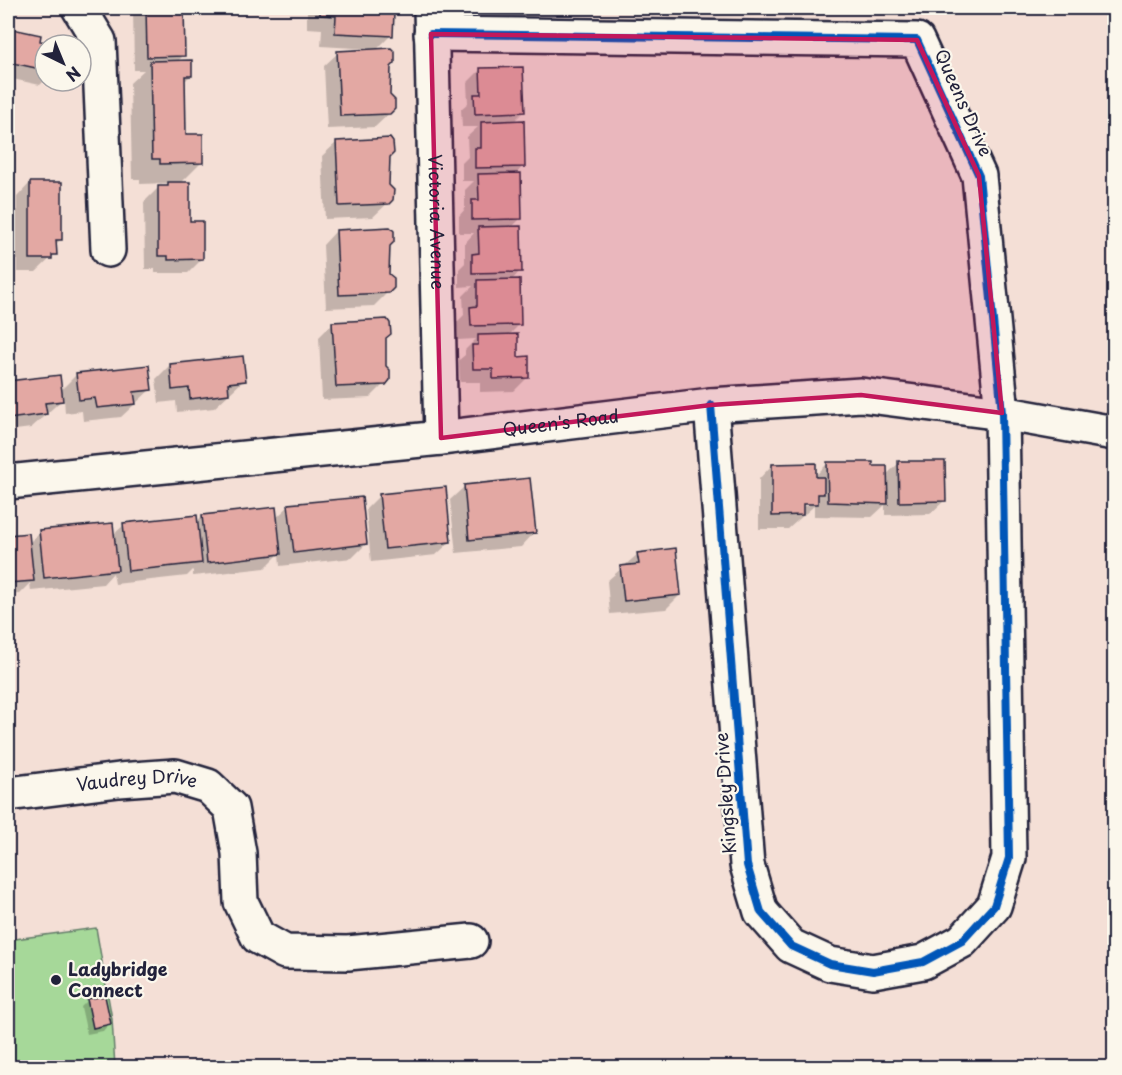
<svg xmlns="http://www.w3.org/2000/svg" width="1122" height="1075" font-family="'Playpen Sans',sans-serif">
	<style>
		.green { fill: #a6d899; stroke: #647d6a; stroke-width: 1.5 }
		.shadow { fill: #0003; fill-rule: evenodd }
		.building { fill: #e3a8a3; stroke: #22223b; stroke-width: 1.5 }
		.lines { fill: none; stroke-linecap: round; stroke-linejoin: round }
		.minor-casing { stroke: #22223b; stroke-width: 38 }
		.minor { stroke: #fbf7ec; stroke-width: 33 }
		.cycleway-casing { stroke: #fbf7ec; stroke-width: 11 }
		.cycleway { stroke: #0057b8; stroke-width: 8 }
		.marked { fill: #c2185b; fill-opacity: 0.2; stroke: #c2185b; stroke-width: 4.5; stroke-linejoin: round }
		.poi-dot { fill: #22223b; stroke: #fbf7ec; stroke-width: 2 }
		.labels { text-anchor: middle; stroke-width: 4.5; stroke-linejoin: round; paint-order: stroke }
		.street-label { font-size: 18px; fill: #22223b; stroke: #fbf7ec }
		.poi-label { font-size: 18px; font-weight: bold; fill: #22223b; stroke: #fbf7ec; text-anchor: start }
	</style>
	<rect width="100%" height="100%" fill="#f4dfd6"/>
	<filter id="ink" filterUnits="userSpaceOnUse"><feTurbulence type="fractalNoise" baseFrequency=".0167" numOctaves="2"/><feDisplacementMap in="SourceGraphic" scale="12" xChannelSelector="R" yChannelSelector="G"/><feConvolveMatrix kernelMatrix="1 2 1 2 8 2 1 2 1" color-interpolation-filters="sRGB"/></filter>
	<g filter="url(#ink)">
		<polygon class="green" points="96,928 112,1019 115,1067 8,1067 8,940"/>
		<g class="shadow">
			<polygon points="133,8 182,8 183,56 177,62 191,75 183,83 184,136 202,162 181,183 189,222 202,259 188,273 155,273 155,269 145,269 144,202 158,188 165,188 169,183 140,184 140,179 132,179 130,83 144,70 134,70"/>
			<polygon points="310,8 386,8 386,14 391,35 376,50 390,67 389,96 394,109 375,127 327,129 324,66 338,53 370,51 370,49 321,46 322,29 307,28 307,10"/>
			<polygon points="8,29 39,36 38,42 53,45 45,45 45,80 40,85 8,78"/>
			<polygon points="481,69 523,112 513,122 523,166 515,175 521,218 511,228 520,271 511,281 519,325 508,336 528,377 514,391 480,392 480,382 460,382 459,360 465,355 465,350 476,339 458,340 457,322 464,315 463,296 473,286 459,287 459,269 465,263 465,243 474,233 459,233 459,216 465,209 465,190 474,181 462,181 462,163 468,157 467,137 478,127 462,127 461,109 468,103 467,83"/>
			<polygon points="336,143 388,157 387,185 392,199 373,217 325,219 322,156"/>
			<polygon points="30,183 61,239 55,245 55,254 36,272 17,272 17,197"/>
			<polygon points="336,231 388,246 387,274 392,288 374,306 326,308 323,245"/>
			<polygon points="333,323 385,338 384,366 389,379 370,398 322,400 319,337"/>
			<polygon points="170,365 244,380 214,408 177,412 176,401 159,403 156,379"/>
			<polygon points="76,375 151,389 121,417 83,421 82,411 65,413 64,398 31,428 8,431 8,383 59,377 60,391"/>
			<path d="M899,463L944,501L930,514L885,515V505L872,517L814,516V506L788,529H759V479L772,465L815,476L827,464L871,467L886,475ZM796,503H811L808,506H796Z"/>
			<polygon points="464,487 534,533 521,547 456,553 450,500"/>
			<polygon points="380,495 450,542 436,555 371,562 366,509"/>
			<polygon points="289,506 366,544 352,558 280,566 279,554 265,568 193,576 193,570 187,576 115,584 113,573 103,584 31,591 30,583 19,594 8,595 8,537 28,534 29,543 40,532 113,535 124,525 196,523 202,516 275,519"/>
			<polygon points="638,554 680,595 666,609 610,614 607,581"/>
			<polygon points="87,1001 109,1024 103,1031 87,1034 81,1007"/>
		</g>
		<g class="building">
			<polygon points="146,8 184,8 185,56 147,57"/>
			<polygon points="320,8 388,8 388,13 394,13 393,36 335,33 336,16 320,15"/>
			<polygon points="8,28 41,35 40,41 56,44 45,45 45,70 8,62"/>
			<polygon points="391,48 395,52 395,63 391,67 390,95 395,100 395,109 390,114 340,116 337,51"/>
			<polygon points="192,60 192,76 185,76 186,134 203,134 203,163 160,164 160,159 152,159 150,61"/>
			<polygon points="523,67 525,112 475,114 474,94 481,94 480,68"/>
			<polygon points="524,120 525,167 475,168 475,148 481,148 481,122"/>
			<polygon points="390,138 393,142 394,153 390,157 389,185 394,190 393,200 389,204 339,206 336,141"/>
			<polygon points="521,173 522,219 472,220 472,200 479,200 478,174"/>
			<polygon points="30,182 62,182 62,240 56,240 57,255 52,255 52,259 30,259"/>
			<polygon points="168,182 190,182 190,221 203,221 203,259 168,260 168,256 158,256 158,186 168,186"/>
			<polygon points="521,226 522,272 472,273 472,254 479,253 478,227"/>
			<polygon points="390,227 394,231 394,242 390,246 389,274 394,278 394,288 389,293 339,295 336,230"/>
			<polygon points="520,279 521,325 471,326 470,307 477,306 477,280"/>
			<polygon points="387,319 390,323 391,334 386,338 386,366 390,370 390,380 386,385 336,387 332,322"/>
			<polygon points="518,334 518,357 529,356 529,378 493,379 493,369 473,369 472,345 478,345 478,335"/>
			<polygon points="243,356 246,381 228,383 229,394 190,399 189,388 172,390 170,364"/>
			<polygon points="149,365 152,390 134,392 136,404 97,408 95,398 79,400 76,373"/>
			<polygon points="60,375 63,401 45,403 47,414 8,419 8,381"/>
			<polygon points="898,461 945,461 946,501 899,502"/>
			<polygon points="827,462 873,462 873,466 887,466 888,504 828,502"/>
			<polygon points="816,463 816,477 824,477 824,494 818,494 818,504 803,504 803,515 772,516 772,464"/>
			<polygon points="530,478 536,533 469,540 464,485"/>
			<polygon points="446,487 451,542 385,549 379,494"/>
			<polygon points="362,497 367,544 294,553 288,504"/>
			<polygon points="276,507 281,554 207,563 202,515"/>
			<polygon points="197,515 202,563 128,571 123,523"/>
			<polygon points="113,523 118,570 44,578 39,530"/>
			<polygon points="29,533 34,581 8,583 8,535"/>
			<polygon points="676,548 681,595 624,601 620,566 639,564 637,553"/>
			<polygon points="105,996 111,1024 93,1028 87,999"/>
		</g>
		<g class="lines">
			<defs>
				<g id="minor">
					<polyline points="79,8 99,41 108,250"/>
					<path id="s1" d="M431,8L441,438"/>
					<polyline points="431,34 917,40 979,176 1002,413 1009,858 994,906 962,941 923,962 873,971 830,964 791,946 761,912 747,865 711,405"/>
					<path id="s2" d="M8,482L441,438L711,405L861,395L1002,413L1114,433"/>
					<path id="s3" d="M8,794L119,780L175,776L208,786L231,808L239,853L241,902L258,937L285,952L348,953L471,941"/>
				</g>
			</defs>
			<use href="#minor" class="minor-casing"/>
			<use href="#minor" class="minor"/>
			<defs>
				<polyline id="cycleway" points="431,34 917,40 979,176 1002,413 1009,858 994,906 962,941 923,962 873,971 830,964 791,946 761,912 747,865 711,405"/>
			</defs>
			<use href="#cycleway" class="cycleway-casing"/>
			<use href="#cycleway" class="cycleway"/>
		</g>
	</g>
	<path class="marked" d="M431,34L917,40L979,176L1002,413L861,395L711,405L441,438Z"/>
	<circle class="poi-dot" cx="56" cy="980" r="6"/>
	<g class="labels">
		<g class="street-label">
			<text transform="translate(963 103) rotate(66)" y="6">Queens Drive</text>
			<text dy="6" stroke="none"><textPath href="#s1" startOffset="214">Victoria Avenue</textPath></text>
			<text dy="6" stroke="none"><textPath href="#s2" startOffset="556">Queen's Road</textPath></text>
			<text dy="6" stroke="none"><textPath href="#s3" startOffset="130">Vaudrey Drive</textPath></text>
			<text transform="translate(726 793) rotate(-94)" y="6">Kingsley Drive</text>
		</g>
		<g class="poi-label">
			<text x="68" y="976">Ladybridge<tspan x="68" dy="21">Connect</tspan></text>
		</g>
	</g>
	<rect width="1122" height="1075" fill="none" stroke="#fbf7ec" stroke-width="30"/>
	<rect x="15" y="15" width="1092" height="1045" fill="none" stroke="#22223b" stroke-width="2" filter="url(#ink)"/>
	<g transform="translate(63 63) rotate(137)"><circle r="28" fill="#fbf7ec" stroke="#a4a2a5" stroke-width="1.5"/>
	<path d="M0-4.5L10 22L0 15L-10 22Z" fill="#22223b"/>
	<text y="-9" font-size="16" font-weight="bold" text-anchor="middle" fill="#22223b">N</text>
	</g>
</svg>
